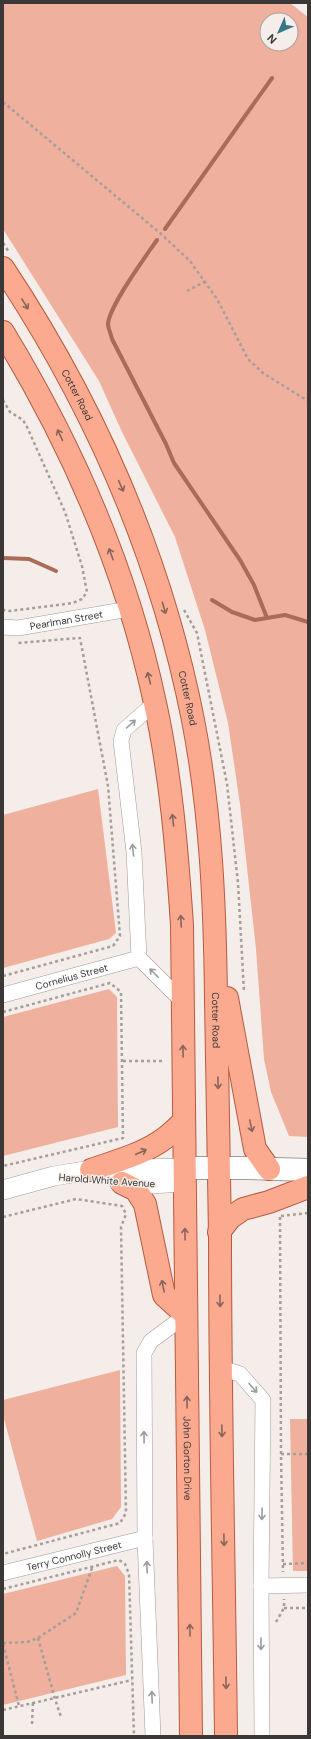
<svg xmlns="http://www.w3.org/2000/svg" width="311" height="1739" font-family="'DM Sans',sans-serif">
	<style>
		.green { fill: #efb09d; fill-rule: evenodd }
		.lines { fill: none; stroke-linecap: round; stroke-linejoin: round }
		.stream { stroke: #aa6b58; stroke-width: 4 }
		.minor-casing { stroke: #a29a98; stroke-width: 16 }
		.tertiary-casing { stroke: #a29a98; stroke-width: 20 }
		.secondary-casing { stroke: #a29a98; stroke-width: 24 }
		.primary-casing { stroke: #b65b3f; stroke-width: 24 }
		.path { stroke: #a49e9c; stroke-width: 2.5; stroke-dasharray: 3 3; stroke-linecap: butt }
		.minor { stroke: #fff; stroke-width: 15 }
		.tertiary { stroke: #fff; stroke-width: 19 }
		.secondary { stroke: #fff; stroke-width: 22 }
		.primary { stroke: #fba98f; stroke-width: 22 }
		.oneway { stroke: #87655a }
		.oneway2 { stroke: #9c9b9a }
		.labels { text-anchor: middle; stroke-width: 3; stroke-linejoin: round; paint-order: stroke }
		.street-label { font-size: 10px; fill: #3a3736; stroke: #f5edea }
	</style>
	<rect width="100%" height="100%" fill="#f5edea"/>
	<g class="green">
		<path d="M3,3H290L308,17V1137L289,1136L271,1092L264,1059L256,949L240,804L228,723L205,630L175,537L122,432L99,381L3,229ZM267,20H291V44H267Z"/>
		<polygon points="98,789 116,933 109,939 3,968 3,815"/>
		<polygon points="109,989 117,997 118,1127 3,1156 3,1017"/>
		<polygon points="120,1370 121,1507 112,1519 37,1541 3,1415 3,1400"/>
		<polygon points="290,1419 308,1419 308,1571 293,1571"/>
		<polygon points="117,1566 125,1576 126,1675 3,1705 3,1594"/>
	</g>
	<g class="lines">
		<g class="stream">
			<polyline points="165,229 272,78"/>
			<path d="M157,240C146,256 109,306 108,324C108,328 111,334 112,339L166,444L174,463L240,560L254,585L267,618"/>
			<polyline points="3,558 29,559 56,571"/>
			<polyline points="212,600 232,612 255,620 285,615 308,622"/>
		</g>
		<defs>
			<g id="minor">
				<path id="s1" d="M3,627L18,628L129,609"/>
				<polyline points="155,703 124,730 121,741 134,852 139,958 182,1001"/>
				<path id="s2" d="M3,995L139,958"/>
				<polyline points="221,1368 240,1374 263,1400 261,1586 262,1736"/>
				<path id="s3" d="M3,1573L145,1538"/>
				<polyline points="261,1586 308,1585"/>
				<polyline points="153,1736 145,1538 144,1353 151,1341 186,1315"/>
			</g>
			<g id="tertiary">
				<polyline points="119,1182 151,1184 184,1182"/>
				<polyline points="3,1190 54,1176 91,1170 184,1168"/>
			</g>
			<polyline id="secondary" points="184,1168 247,1168 308,1170"/>
			<g id="primary">
				<path id="s4" d="M3,268C94,405 161,558 193,720C211,812 215,906 216,1000C217,1078 219,1156 220,1235C220,1402 224,1569 226,1736"/>
				<path id="s5" d="M3,332C73,447 127,571 155,703C171,776 177,851 182,925L191,1736"/>
				<polyline points="227,998 255,1149 269,1169"/>
				<path d="M91,1170C116,1161 144,1154 165,1138C172,1133 178,1127 184,1121"/>
				<polyline points="122,1183 136,1190 145,1204 164,1295 186,1315"/>
				<polyline points="219,1232 230,1218 243,1209 269,1202 308,1187"/>
			</g>
		</defs>
		<use href="#minor" class="minor-casing"/>
		<use href="#tertiary" class="tertiary-casing"/>
		<use href="#secondary" class="secondary-casing"/>
		<use href="#primary" class="primary-casing"/>
		<g class="path">
			<polyline points="3,102 160,233 190,261 217,299 248,359 263,373 308,401"/>
			<polyline points="3,243 9,252"/>
			<polyline points="187,291 206,281"/>
			<polyline points="3,400 10,412 23,420 27,427 65,512 82,566 87,592 82,599 73,603 10,611 3,610"/>
			<polyline points="184,610 197,633 227,784 238,883 244,992"/>
			<polyline points="3,976 113,946 120,936 108,786 80,638 18,643"/>
			<polyline points="3,1012 110,983 121,992 123,1138 3,1166"/>
			<polyline points="123,1061 162,1061"/>
			<polyline points="281,1216 308,1213"/>
			<polyline points="3,1217 76,1199 122,1206 126,1214 121,1227 126,1513 120,1523 3,1554"/>
			<polyline points="280,1217 281,1454 283,1572"/>
			<polyline points="281,1454 308,1454"/>
			<polyline points="283,1564 308,1563"/>
			<polyline points="3,1589 119,1560 125,1564 129,1574 134,1736"/>
			<polyline points="284,1608 308,1608"/>
			<polyline points="276,1622 284,1608 284,1599"/>
			<polyline points="38,1638 55,1699 61,1717"/>
			<polyline points="3,1643 27,1642 38,1638 76,1613 92,1568"/>
			<polyline points="3,1644 19,1706"/>
			<polyline points="3,1710 132,1680"/>
			<polyline points="32,1724 33,1703"/>
		</g>
		<use href="#minor" class="minor"/>
		<use href="#tertiary" class="tertiary"/>
		<use href="#secondary" class="secondary"/>
		<use href="#primary" class="primary"/>
	</g>
	<defs><path id="oneway-shaft" d="M-6 0H5M1.5-3L5.5 0L1.5 3" fill="none" stroke-width="1.6" stroke-linecap="round" stroke-linejoin="round"/></defs>
	<g class="oneway">
		<use href="#oneway-shaft" transform="translate(25 304) rotate(58)"/>
		<use href="#oneway-shaft" transform="translate(60 435) rotate(-115)"/>
		<use href="#oneway-shaft" transform="translate(121 486) rotate(66)"/>
		<use href="#oneway-shaft" transform="translate(111 554) rotate(-110)"/>
		<use href="#oneway-shaft" transform="translate(164 608) rotate(74)"/>
		<use href="#oneway-shaft" transform="translate(149 678) rotate(-104)"/>
		<use href="#oneway-shaft" transform="translate(173 820) rotate(-96)"/>
		<use href="#oneway-shaft" transform="translate(181 921) rotate(-93)"/>
		<use href="#oneway-shaft" transform="translate(183 1051) rotate(-91)"/>
		<use href="#oneway-shaft" transform="translate(218 1083) rotate(89)"/>
		<use href="#oneway-shaft" transform="translate(251 1126) rotate(78)"/>
		<use href="#oneway-shaft" transform="translate(141 1152) rotate(-24)"/>
		<use href="#oneway-shaft" transform="translate(185 1234) rotate(-91)"/>
		<use href="#oneway-shaft" transform="translate(163 1286) rotate(-101)"/>
		<use href="#oneway-shaft" transform="translate(220 1301) rotate(89)"/>
		<use href="#oneway-shaft" transform="translate(187 1402) rotate(-91)"/>
		<use href="#oneway-shaft" transform="translate(222 1431) rotate(89)"/>
		<use href="#oneway-shaft" transform="translate(224 1540) rotate(89)"/>
		<use href="#oneway-shaft" transform="translate(190 1630) rotate(-91)"/>
		<use href="#oneway-shaft" transform="translate(226 1683) rotate(89)"/>
	</g>
	<g class="oneway2">
		<use href="#oneway-shaft" transform="translate(131 724) rotate(-42)"/>
		<use href="#oneway-shaft" transform="translate(133 850) rotate(-96)"/>
		<use href="#oneway-shaft" transform="translate(154 973) rotate(-135)"/>
		<use href="#oneway-shaft" transform="translate(253 1388) rotate(49)"/>
		<use href="#oneway-shaft" transform="translate(144 1437) rotate(-91)"/>
		<use href="#oneway-shaft" transform="translate(262 1514) rotate(91)"/>
		<use href="#oneway-shaft" transform="translate(147 1567) rotate(-92)"/>
		<use href="#oneway-shaft" transform="translate(261 1644) rotate(90)"/>
		<use href="#oneway-shaft" transform="translate(152 1697) rotate(-92)"/>
	</g>
	<g class="labels">
		<g class="street-label">
			<text dy="4" stroke="none"><textPath href="#s4" startOffset="147">Cotter Road</textPath></text>
			<text dy="4" stroke="none"><textPath href="#s1" startOffset="64">Pearlman Street</textPath></text>
			<text dy="4" stroke="none"><textPath href="#s4" startOffset="471">Cotter Road</textPath></text>
			<text dy="4" stroke="none"><textPath href="#s2" startOffset="71">Cornelius Street</textPath></text>
			<text dy="4" stroke="none"><textPath href="#s4" startOffset="795">Cotter Road</textPath></text>
			<text transform="translate(107 1180) rotate(4)" y="4">Harold White Avenue</text>
			<text dy="4" stroke="none"><textPath href="#s5" startOffset="1160">John Gorton Drive</textPath></text>
			<text dy="4" stroke="none"><textPath href="#s3" startOffset="73">Terry Connolly Street</textPath></text>
		</g>
	</g>
	<rect width="311" height="1739" fill="none" stroke="#3a3736" stroke-width="8"/>
	<g transform="translate(279 32) rotate(225)"><circle r="19" fill="#f5edea" stroke="#aaa4a2"/>
	<path d="M0-3L7 15L0 10L-7 15Z" fill="#357889"/>
	<text y="-6" font-size="11" font-weight="bold" text-anchor="middle" fill="#3a3736">N</text>
	</g>
</svg>
